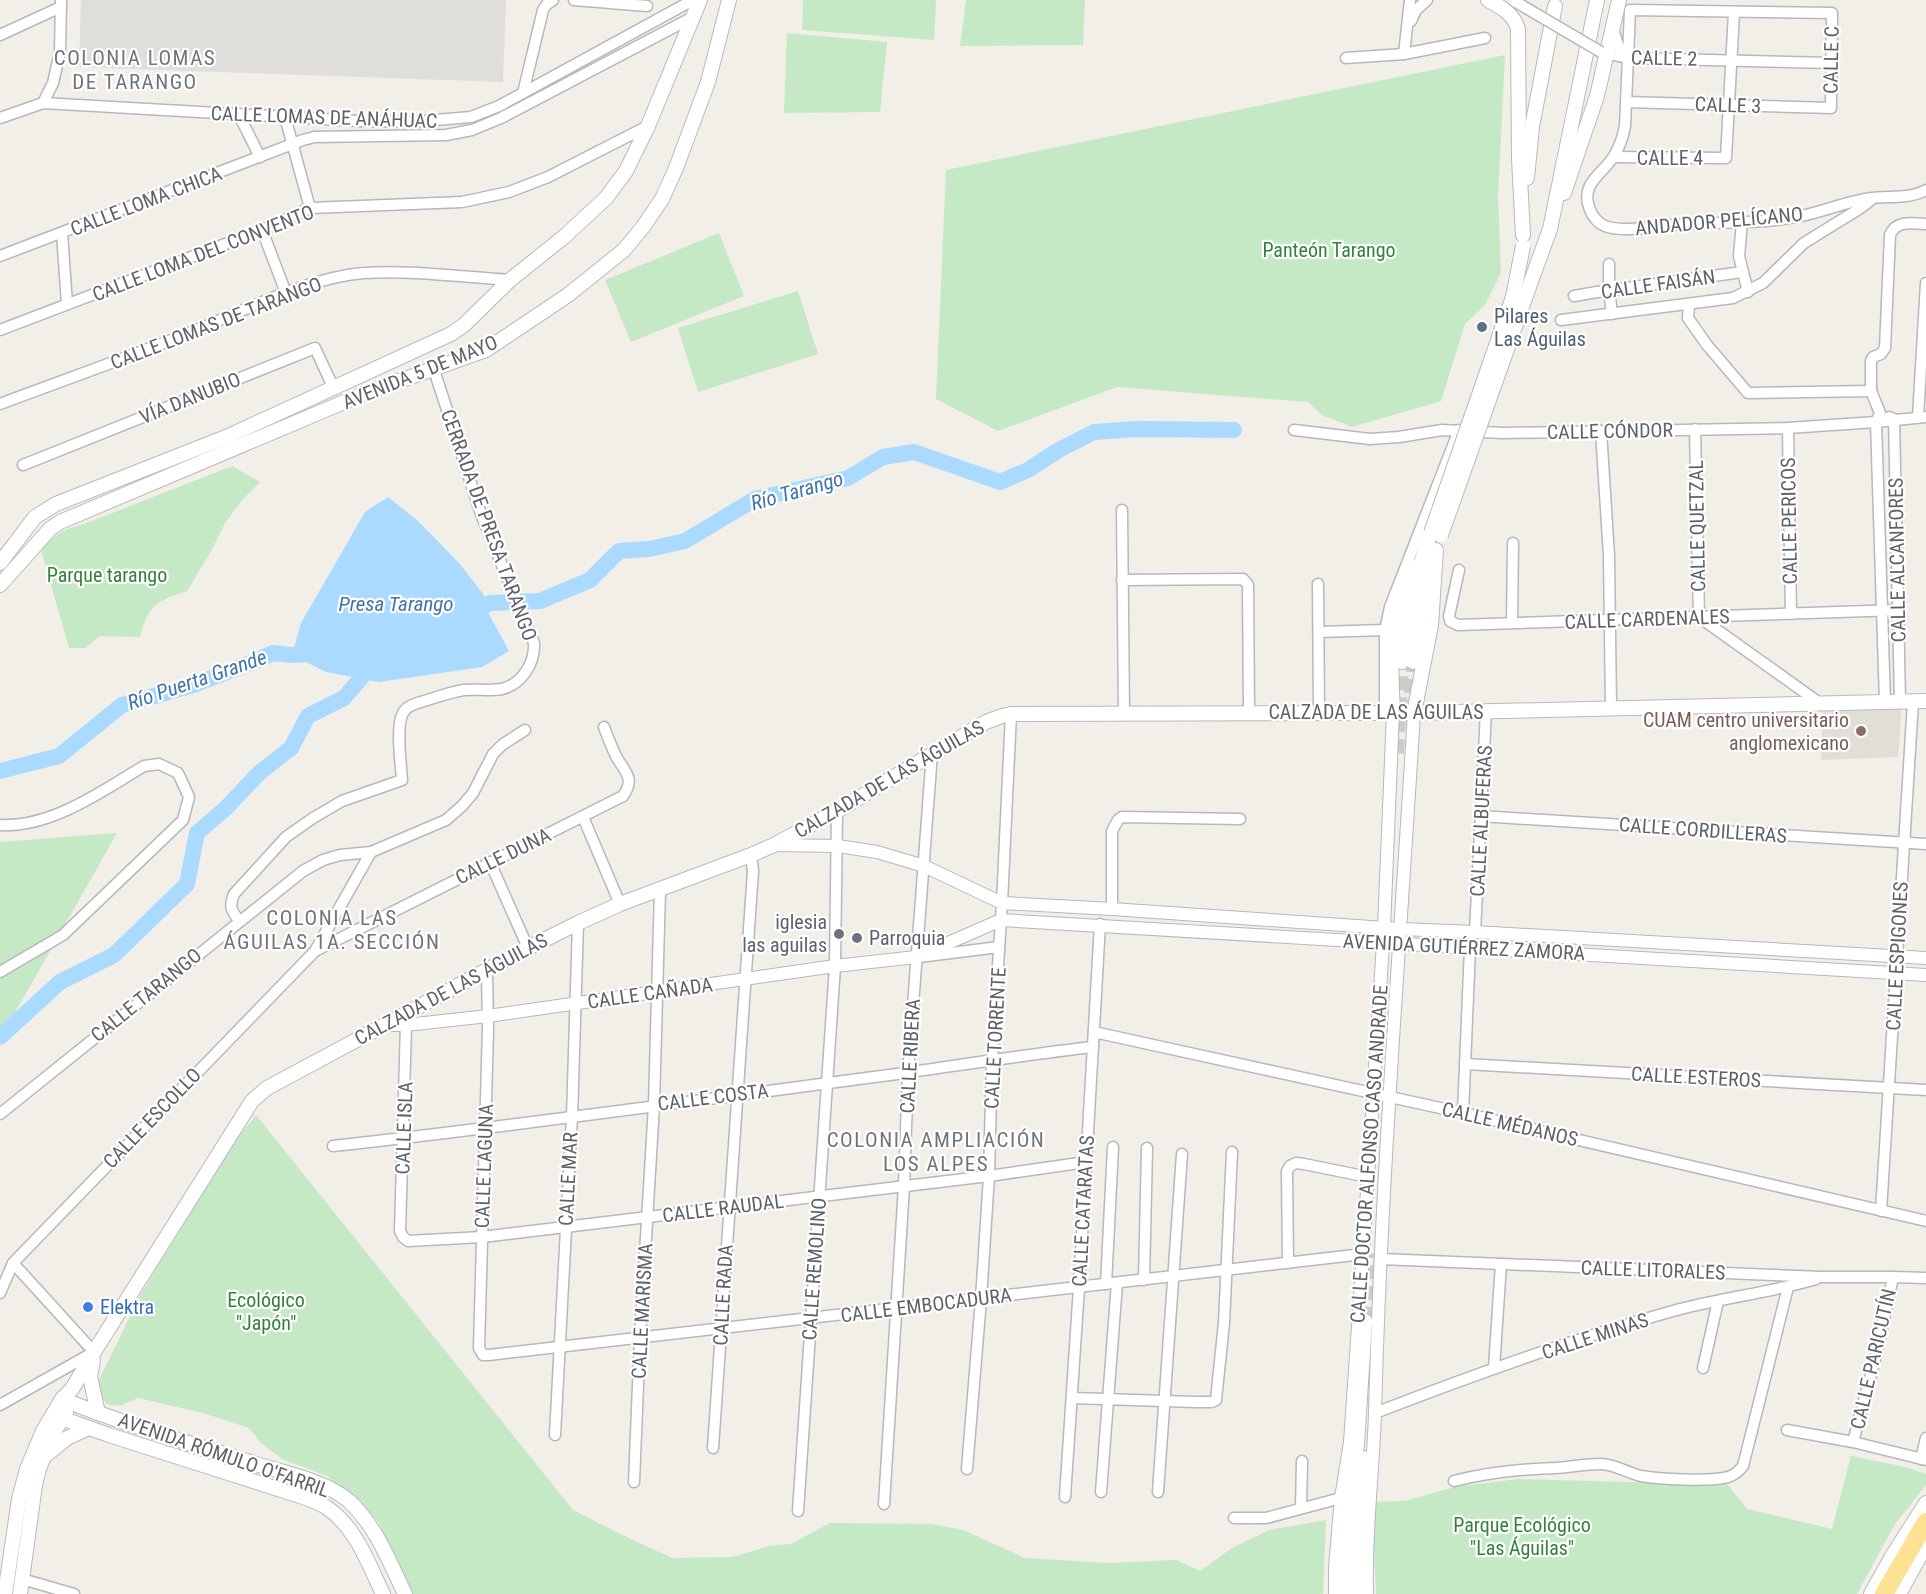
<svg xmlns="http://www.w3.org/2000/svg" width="1926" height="1594" font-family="'Roboto Condensed',sans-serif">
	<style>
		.industrial { fill: #e0deda }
		.education { fill: #e1ded6 }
		.green { fill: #c5e8c5 }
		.water { fill: #aadaff }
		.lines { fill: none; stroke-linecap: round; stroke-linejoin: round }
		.river { stroke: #aadaff; stroke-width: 16 }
		.secondary-tunnel { stroke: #ccccc8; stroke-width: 14; stroke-dasharray: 14 7; stroke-linecap: butt }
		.minor-casing { stroke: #b5b8bc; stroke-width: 13 }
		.tertiary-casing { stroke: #b5b8bc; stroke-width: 14 }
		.secondary-casing { stroke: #b6babf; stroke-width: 16 }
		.motorway-casing { stroke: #f9ab00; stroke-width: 20 }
		.minor { stroke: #fff; stroke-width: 10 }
		.tertiary { stroke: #fff; stroke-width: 12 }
		.secondary { stroke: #fff; stroke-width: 14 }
		.motorway { stroke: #fde293; stroke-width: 18 }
		.minor-bridge-casing { stroke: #b5b8bc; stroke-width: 13; stroke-linecap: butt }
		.secondary-bridge-casing { stroke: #b6babf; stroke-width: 16; stroke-linecap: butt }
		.minor-bridge { stroke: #fff; stroke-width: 10 }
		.secondary-bridge { stroke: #fff; stroke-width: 14 }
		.service-dot { fill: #5c6f8a; stroke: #fff; stroke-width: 2 }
		.education-dot { fill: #8d6e63; stroke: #fff; stroke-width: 2 }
		.worship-dot { fill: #6b7280; stroke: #fff; stroke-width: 2 }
		.shop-dot { fill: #3f7fe0; stroke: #fff; stroke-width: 2 }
		.labels { text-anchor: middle; stroke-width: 4.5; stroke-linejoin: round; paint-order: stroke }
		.street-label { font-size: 20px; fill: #5f6368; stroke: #fff }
		.park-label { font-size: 20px; fill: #348238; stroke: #fff }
		.service-label { font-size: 20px; fill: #4e5e75; stroke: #fff; text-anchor: start }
		.education-label { font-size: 20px; fill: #785e54; stroke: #fff; text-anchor: end }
		.worship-label { font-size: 20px; fill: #5b616d; stroke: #fff; text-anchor: end }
		.shop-label { font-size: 20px; fill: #366cbe; stroke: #fff; text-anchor: start }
		.neighbourhood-label { font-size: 21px; letter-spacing: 1.5px; fill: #70757a; stroke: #fff }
		.water-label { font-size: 21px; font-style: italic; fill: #4174aa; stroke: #fff }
	</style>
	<rect width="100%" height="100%" fill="#f1efe8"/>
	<polygon class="industrial" points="81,0 506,0 503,82 79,67"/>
	<polygon class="education" points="1902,702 1898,757 1821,760 1823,705"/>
	<g class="green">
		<polygon points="803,0 936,0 934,40 802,30"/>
		<polygon points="966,0 1085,0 1083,45 960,46"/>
		<polygon points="787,33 887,42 880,112 784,113"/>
		<polygon points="1505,55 1498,197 1501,273 1485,305 1465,324 1441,401 1352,427 1322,415 1308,402 1117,387 998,431 936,399 946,170"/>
		<polygon points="719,233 744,296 631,342 605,280"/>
		<polygon points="798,291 818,354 698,392 678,328"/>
		<path d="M232,466L260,482L243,499L225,523L209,555L187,591C156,601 149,604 140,637L100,636L85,648H69L41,550L50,540L65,530L92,521Z"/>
		<polygon points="117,833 0,1039 0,842"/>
		<polygon points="256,1115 573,1510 618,1533 672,1558 733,1557 769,1546 791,1544 830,1523 931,1524 963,1530 1025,1558 1108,1563 1176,1560 1200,1571 1232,1548 1269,1530 1326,1520 1323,1594 413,1594 379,1523 365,1508 327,1476 282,1459 261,1443 249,1428 203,1413 138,1398 120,1406 107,1404 99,1394 98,1382 141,1294 232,1145"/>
		<polygon points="1851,1456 1905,1467 1926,1474 1926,1485 1895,1524 1857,1594 1376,1594 1372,1502 1405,1501 1455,1487 1518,1479 1706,1484 1724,1480 1747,1509 1832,1529"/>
	</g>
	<polygon class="water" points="388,497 418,521 460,564 490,603 489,614 509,651 482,667 379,682 326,672 292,655 301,623 365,512"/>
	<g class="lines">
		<g class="river">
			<polyline points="470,613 490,603 540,601 590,580 619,551 649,549 685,541 755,499 848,478 883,457 914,452 1000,482 1028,470 1057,451 1094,432 1137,429 1234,430"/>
			<polyline points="0,771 59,756 122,705 193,685 256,661 273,653 292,655 312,654"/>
			<polyline points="0,1037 60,982 114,955 187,884 197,833 226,808 259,773 291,748 308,716 344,698 361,678 373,661"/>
		</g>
		<g class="secondary-tunnel">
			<polyline points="1409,714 1413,662"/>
			<polyline points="1397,753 1402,662"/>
			<polyline points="1371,1321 1375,1254"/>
		</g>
		<defs>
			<g id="minor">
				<polyline points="574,0 647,6"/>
				<polyline points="1411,21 1416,10 1427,0"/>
				<polyline points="1613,29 1618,45 1627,58"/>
				<polyline points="0,35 61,7"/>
				<polyline points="1601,52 1627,58 1831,63"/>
				<polyline points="1404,54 1410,0"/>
				<polyline points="1346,58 1404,54 1485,38"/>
				<polyline points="523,93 543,10 547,4 553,0"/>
				<path d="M1626,102L1831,108L1832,13L1630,10L1625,126C1623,137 1620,146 1614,156C1603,174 1579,183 1590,210C1593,217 1598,223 1605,226C1623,233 1655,226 1674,225C1716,221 1759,225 1801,216C1825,211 1848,201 1872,198C1890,196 1910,199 1926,190"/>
				<polyline points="43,103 53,83 60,52 61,0"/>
				<polyline points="239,115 260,157"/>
				<polyline points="285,117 310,208"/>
				<polyline points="0,118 43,103 357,121 412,122 471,117 499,106 693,0"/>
				<polyline points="1614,157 1726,158 1734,12"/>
				<polyline points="1742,222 1739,256 1748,292"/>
				<polyline points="262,230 286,293"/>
				<polyline points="62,233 67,304"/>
				<polyline points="0,256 303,140 314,137 446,135 472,130 501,118 695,16"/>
				<polyline points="1609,264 1609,290 1612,314"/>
				<polyline points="1574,296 1597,292 1742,272"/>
				<polyline points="1689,305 1688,318 1707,345 1748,393 1871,391 1880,413 1876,422 1885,702"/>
				<polyline points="1561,320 1733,298 1763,283 1804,243 1859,209 1871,200"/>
				<polyline points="0,330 262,230 310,208 462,202 509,192 548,177 648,126"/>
				<path d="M1871,391V361L1873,357L1881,354L1885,348L1890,235C1896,220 1912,223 1926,224"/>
				<path d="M0,404C64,380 129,357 192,332C243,311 310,277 364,273C413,270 462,277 510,280"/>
				<polyline points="1889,417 1894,419 1900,702"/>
				<polyline points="1918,417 1926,283"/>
				<polyline points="1788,428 1791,614"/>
				<polyline points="1695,429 1699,617 1821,704"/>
				<polyline points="1294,430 1370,439 1399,437 1442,430 1503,433 1788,428 1876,422 1926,417"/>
				<polyline points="1601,431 1609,556 1611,709"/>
				<polyline points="23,465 315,348 334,389"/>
				<polyline points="1122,510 1124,714"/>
				<polyline points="1459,570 1449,616 1450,621 1458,625 1898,610"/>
				<polyline points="1122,580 1243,579 1248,585 1249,713"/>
				<polyline points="1318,584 1319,712"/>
				<polyline points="1512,622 1513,543"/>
				<polyline points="1319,632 1385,630"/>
				<polyline points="1385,712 1385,630 1390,607 1459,430"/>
				<polyline points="1480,816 1926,844"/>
				<polyline points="583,817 620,904"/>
				<path d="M0,825C51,828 102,791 144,766L159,764L178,773L189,797L183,820L63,935L0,972"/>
				<polyline points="490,862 528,948"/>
				<polyline points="1112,909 1112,831 1118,820 1122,817 1240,819"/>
				<path d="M239,920C231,911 229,906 234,894L286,837L313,818L342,801L402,780C401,765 396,729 402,715C405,706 415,704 424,701C438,697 450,692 464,690C476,689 490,691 502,689C522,684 535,663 534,643L481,514L434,370"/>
				<polyline points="1475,932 1486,711"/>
				<path d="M315,951L623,796C635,779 626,773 617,758C612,748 608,738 604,727"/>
				<polyline points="919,957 999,947"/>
				<polyline points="487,970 488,1029 479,1348 483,1355 489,1355 1363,1254"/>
				<polyline points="406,1025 400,1231 403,1237 408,1241 482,1237 989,1176 1086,1162"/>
				<polyline points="1094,1032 1463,1113 1926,1221"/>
				<polyline points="1466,1064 1926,1090"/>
				<polyline points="1463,1113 1470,948"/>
				<polyline points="0,1114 303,871 323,860 340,855 371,852 446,820 462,806 473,793 493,754 502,745 525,730"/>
				<path d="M333,1146C524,1125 714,1098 904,1073C967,1064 1030,1054 1093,1047"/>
				<polyline points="1881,1211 1913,702"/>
				<polyline points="1381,1259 1822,1277 1893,1277 1926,1278"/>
				<polyline points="1288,1263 1287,1171 1290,1166 1296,1163 1304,1164 1368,1177"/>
				<polyline points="1144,1280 1147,1148"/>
				<polyline points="1106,1284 1113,1147"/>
				<polyline points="0,1293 13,1263 315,951 371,852"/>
				<polyline points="1494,1368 1501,1264"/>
				<polyline points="1703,1368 1718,1301"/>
				<polyline points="1072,1398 1195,1402 1212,1402 1216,1400 1224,1323 1232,1152"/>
				<polyline points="0,1405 94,1352 13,1263"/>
				<path d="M1375,1413C1473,1375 1572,1339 1673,1311C1720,1298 1769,1293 1816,1279"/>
				<polyline points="1787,1430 1853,1442 1926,1460"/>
				<polyline points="555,1435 572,1117 578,923"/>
				<polyline points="1853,1442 1877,1352 1893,1277"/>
				<polyline points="713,1448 753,871 751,855"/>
				<polyline points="1921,1459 1926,1438"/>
				<polyline points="967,1469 981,1299 989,1176 992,1059 1002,903 1011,714"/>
				<path d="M1454,1481C1489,1472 1519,1469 1555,1468C1570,1467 1585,1464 1601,1464C1614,1464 1628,1473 1641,1476C1658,1479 1711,1482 1728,1477C1735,1475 1739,1471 1743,1466L1788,1287"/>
				<polyline points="634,1482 640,1337 654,1105 660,890"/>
				<polyline points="1101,1492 1117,1283"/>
				<polyline points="1158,1492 1182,1154"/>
				<polyline points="1065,1497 1079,1287 1100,924"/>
				<polyline points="884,1504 904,1186 908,1072 932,753"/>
				<polyline points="1301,1508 1302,1461"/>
				<polyline points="798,1511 835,966 837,811"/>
				<polyline points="1234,1518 1266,1518 1341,1498"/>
				<polyline points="22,1579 74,1594"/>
			</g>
			<g id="tertiary">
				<polyline points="774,845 838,846 877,852 924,866 1002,903 1112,909 1400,929 1475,932 1926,958"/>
				<polyline points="384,1025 406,1025 488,1016 835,966 916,957 1001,920 1926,975"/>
				<polyline points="1335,1594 1335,1567 1341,1498 1350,1442 1363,1254 1384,928 1393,712"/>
				<path d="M1367,1594C1365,1534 1373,1474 1375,1413C1381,1180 1400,946 1414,713"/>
			</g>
			<g id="secondary">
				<path d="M1488,0C1501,7 1514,14 1518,29L1519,159L1523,235"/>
				<polyline points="1527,178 1532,127 1555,6"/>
				<polyline points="1564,193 1597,96 1619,0"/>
				<polyline points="1534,273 1550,229 1597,0"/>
				<polyline points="0,563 35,517 56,504 226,437 451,334 464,325 510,280 565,236 606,198 626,171 648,126 700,0"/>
				<polyline points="0,585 50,529 60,522 363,394 486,350 568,295 624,250 643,227 662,199 676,168 708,82 729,0"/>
				<path d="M1402,662C1407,617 1415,575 1431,533"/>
				<polyline points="1413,662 1420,601 1431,564"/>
				<path d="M1393,712C1391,669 1385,598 1419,565"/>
				<polyline points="1414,713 1431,625 1436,550"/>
				<polyline points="93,1359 90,1377 98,1413"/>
				<path d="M62,1399C125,1425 191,1443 256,1464C285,1473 326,1481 349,1501C376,1526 389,1561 405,1594"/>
				<path d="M53,1415L109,1435L300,1496C309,1499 318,1502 326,1507C356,1527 368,1563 383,1594"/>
				<polyline points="46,1455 67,1438 89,1428"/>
				<polyline points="5,1594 19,1499 27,1469 43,1431 62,1399 72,1389 94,1352 252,1101 267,1088 528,948 578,923 620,904 751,855 774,845 837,811 986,722 1002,716 1011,714 1414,713 1926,701"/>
				<polyline points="20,1594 35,1485 39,1469 53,1434 66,1412"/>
				<polyline points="1343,1594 1347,1526 1357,1444 1365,1321"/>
				<polyline points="1355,1594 1357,1528 1363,1458"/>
				<polyline points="1871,1594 1894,1553 1926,1503"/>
				<polyline points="1899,1594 1926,1545"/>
			</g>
			<polyline id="motorway" points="1884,1594 1926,1522"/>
		</defs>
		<use href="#minor" class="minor-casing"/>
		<use href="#tertiary" class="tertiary-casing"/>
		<use href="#secondary" class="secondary-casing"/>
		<use href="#motorway" class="motorway-casing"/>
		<use href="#minor" class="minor"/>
		<use href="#tertiary" class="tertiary"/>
		<use href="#secondary" class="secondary"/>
		<use href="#motorway" class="motorway"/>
		<defs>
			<polyline id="minor-bridge" points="1516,2 1601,52"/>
			<g id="secondary-bridge">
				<polyline points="1431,533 1513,297 1523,246"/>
				<polyline points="1441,535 1534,273"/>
			</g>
		</defs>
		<use href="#minor-bridge" class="minor-bridge-casing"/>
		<use href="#secondary-bridge" class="secondary-bridge-casing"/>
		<use href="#minor-bridge" class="minor-bridge"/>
		<use href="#secondary-bridge" class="secondary-bridge"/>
	</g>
	<circle class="service-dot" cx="1482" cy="327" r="6"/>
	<circle class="education-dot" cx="1861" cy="731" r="6"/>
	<g class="worship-dot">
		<circle cx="839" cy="934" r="6"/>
		<circle cx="857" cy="938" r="6"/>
	</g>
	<circle class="shop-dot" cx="88" cy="1307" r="6"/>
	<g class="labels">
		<g class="street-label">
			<text transform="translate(1664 58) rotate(1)" y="7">CALLE 2</text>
			<text transform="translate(1831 60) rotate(-89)" y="7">CALLE C</text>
			<text transform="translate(1728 105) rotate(2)" y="7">CALLE 3</text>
			<text transform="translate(324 117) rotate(2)" y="7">CALLE LOMAS DE ANÁHUAC</text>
			<text x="1670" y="165">CALLE 4</text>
			<text transform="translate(146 201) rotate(-21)" y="7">CALLE LOMA CHICA</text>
			<text transform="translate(1719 221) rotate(-5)" y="7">ANDADOR PELÍCANO</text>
			<text transform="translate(203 253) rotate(-21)" y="7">CALLE LOMA DEL CONVENTO</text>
			<text transform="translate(1658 284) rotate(-8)" y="7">CALLE FAISÁN</text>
			<text transform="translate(216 323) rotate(-21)" y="7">CALLE LOMAS DE TARANGO</text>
			<text transform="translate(420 372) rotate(-22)" y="7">AVENIDA 5 DE MAYO</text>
			<text transform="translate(190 398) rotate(-22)" y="7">VÍA DANUBIO</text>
			<text transform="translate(1610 431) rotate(-1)" y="7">CALLE CÓNDOR</text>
			<text transform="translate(1789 521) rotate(-91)" y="7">CALLE PERICOS</text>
			<text transform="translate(489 525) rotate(70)" y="7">CERRADA DE PRESA TARANGO</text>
			<text transform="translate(1697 526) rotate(-91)" y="7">CALLE QUETZAL</text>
			<text transform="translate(1897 560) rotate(-91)" y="7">CALLE ALCANFORES</text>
			<text transform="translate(1647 619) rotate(-2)" y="7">CALLE CARDENALES</text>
			<text x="1376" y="719">CALZADA DE LAS ÁGUILAS</text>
			<text transform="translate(889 779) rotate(-30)" y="7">CALZADA DE LAS ÁGUILAS</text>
			<text transform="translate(1481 821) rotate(-87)" y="7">CALLE ALBUFERAS</text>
			<text transform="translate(1703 830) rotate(4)" y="7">CALLE CORDILLERAS</text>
			<text transform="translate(503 856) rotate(-26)" y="7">CALLE DUNA</text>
			<text transform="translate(1464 947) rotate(3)" y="7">AVENIDA GUTIÉRREZ ZAMORA</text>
			<text transform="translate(1897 956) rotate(-87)" y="7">CALLE ESPIGONES</text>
			<text transform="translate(451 989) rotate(-28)" y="7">CALZADA DE LAS ÁGUILAS</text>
			<text transform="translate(650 993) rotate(-8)" y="7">CALLE CAÑADA</text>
			<text transform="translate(146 995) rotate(-39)" y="7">CALLE TARANGO</text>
			<text transform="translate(995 1038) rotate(-87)" y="7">CALLE TORRENTE</text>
			<text transform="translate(910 1056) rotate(-87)" y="7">CALLE RIBERA</text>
			<text transform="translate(1696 1077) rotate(3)" y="7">CALLE ESTEROS</text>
			<text transform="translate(713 1097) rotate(-7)" y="7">CALLE COSTA</text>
			<text transform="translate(152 1118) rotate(-46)" y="7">CALLE ESCOLLO</text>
			<text transform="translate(1510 1124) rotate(13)" y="7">CALLE MÉDANOS</text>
			<text transform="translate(404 1128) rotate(-88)" y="7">CALLE ISLA</text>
			<text transform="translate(1369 1154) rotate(-86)" y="7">CALLE DOCTOR ALFONSO CASO ANDRADE</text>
			<text transform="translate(484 1166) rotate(-88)" y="7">CALLE LAGUNA</text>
			<text transform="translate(568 1179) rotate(-87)" y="7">CALLE MAR</text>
			<text transform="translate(723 1208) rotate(-7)" y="7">CALLE RAUDAL</text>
			<text transform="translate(1083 1211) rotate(-87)" y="7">CALLE CATARATAS</text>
			<text transform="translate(814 1269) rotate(-86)" y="7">CALLE REMOLINO</text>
			<text transform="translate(1653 1270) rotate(2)" y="7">CALLE LITORALES</text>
			<text transform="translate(723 1295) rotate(-87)" y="7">CALLE RADA</text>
			<text transform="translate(926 1305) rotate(-7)" y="7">CALLE EMBOCADURA</text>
			<text transform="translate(642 1311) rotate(-87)" y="7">CALLE MARISMA</text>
			<text transform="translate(1595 1336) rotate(-18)" y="7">CALLE MINAS</text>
			<text transform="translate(1873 1359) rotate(-77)" y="7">CALLE PARICUTÍN</text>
			<text transform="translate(224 1455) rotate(19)" y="7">AVENIDA RÓMULO O'FARRIL</text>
		</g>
		<g class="park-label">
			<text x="1329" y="257">Panteón Tarango</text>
			<text x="107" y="582">Parque tarango</text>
			<text x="266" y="1307">Ecológico<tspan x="266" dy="23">"Japón"</tspan></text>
			<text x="1522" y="1532">Parque Ecológico<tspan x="1522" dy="23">"Las Águilas"</tspan></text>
		</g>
		<g class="service-label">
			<text x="1494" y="323">Pilares<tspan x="1494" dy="23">Las Águilas</tspan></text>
		</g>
		<g class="education-label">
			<text x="1849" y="727">CUAM centro universitario<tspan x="1849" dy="23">anglomexicano</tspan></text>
		</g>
		<g class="worship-label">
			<text x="827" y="929">iglesia<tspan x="827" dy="23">las aguilas</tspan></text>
			<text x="869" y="945" text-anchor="start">Parroquia</text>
		</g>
		<g class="shop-label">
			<text x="100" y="1314">Elektra</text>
		</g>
		<g class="neighbourhood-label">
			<text x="135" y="65">COLONIA LOMAS<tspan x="135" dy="24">DE TARANGO</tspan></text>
			<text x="332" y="925">COLONIA LAS<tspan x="332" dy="24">ÁGUILAS 1A. SECCIÓN</tspan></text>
			<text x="936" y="1147">COLONIA AMPLIACIÓN<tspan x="936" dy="24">LOS ALPES</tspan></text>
		</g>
		<g class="water-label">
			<text transform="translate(797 491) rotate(-16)" y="7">Río Tarango</text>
			<text x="396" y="611">Presa Tarango</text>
			<text transform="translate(197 680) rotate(-19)" y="7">Río Puerta Grande</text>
		</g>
	</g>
</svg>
